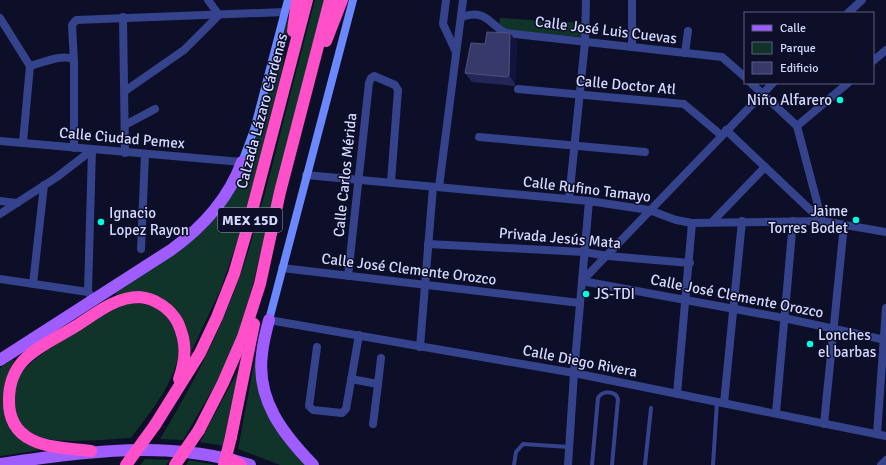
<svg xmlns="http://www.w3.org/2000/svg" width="886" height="465" font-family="Signika,sans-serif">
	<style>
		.green { fill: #10332a }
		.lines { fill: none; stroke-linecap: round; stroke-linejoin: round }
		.lane { stroke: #34438c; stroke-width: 4 }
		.street { stroke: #34438c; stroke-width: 8 }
		.secondary { stroke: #6c88ff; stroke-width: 8 }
		.primary { stroke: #9f5cff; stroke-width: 12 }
		.highway { stroke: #ff50c9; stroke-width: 12 }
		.highway-bridge { stroke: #ff50c9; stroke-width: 12 }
		.wall { fill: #242658 }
		.shaded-wall { fill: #13143d }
		.building { fill: #37396a; stroke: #505281 }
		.poi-dot { fill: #01ffe2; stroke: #0d0e28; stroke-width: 1.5 }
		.labels { text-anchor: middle; stroke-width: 3; stroke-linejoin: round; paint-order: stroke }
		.shield { fill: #0d0e28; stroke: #999cbe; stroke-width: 1 }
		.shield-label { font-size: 14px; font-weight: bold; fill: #d5d9ff }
		.street-label { font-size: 15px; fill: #d5d9ff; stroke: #0d0e28 }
		.poi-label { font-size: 15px; fill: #d5d9ff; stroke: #0d0e28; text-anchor: start }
	</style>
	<rect width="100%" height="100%" fill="#0d0e28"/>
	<g class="green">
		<path d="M315,0H325L244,319L224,370L183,440L160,439C192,386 222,329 242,270C255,233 264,196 274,159C287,106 301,53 315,0Z"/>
		<polygon points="500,18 582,23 582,37 507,30 499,25"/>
		<polygon points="287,20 289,20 282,70 241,231 220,291 191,352 187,328 181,318 130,292 117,295 115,293 185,246 241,179 253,148"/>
		<path d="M130,303C146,303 157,306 168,318C201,354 152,410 131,438C108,439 63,444 43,438C31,434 21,426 16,415C11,402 13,385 21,374C32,355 108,310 130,303Z"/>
		<polygon points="256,353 261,398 275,429 307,465 280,465 238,449"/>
		<path d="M13,359L14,362C5,375 0,400 7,415C15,427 26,437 36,448L41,450L0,456V368Z"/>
		<polygon points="240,367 224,446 200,442"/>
		<polygon points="145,459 170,460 166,465 140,465"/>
		<polygon points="189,460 216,465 186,465"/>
	</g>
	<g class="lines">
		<g class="lane">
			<polyline points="514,465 516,452 523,444 569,447"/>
			<path d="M592,465L598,398C602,391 610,391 616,395L618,399L612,465"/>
			<polyline points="645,465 651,408"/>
			<polyline points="713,465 717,402"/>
		</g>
		<g class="street">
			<polyline points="446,0 443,24 456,52"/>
			<polyline points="848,13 862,0"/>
			<polyline points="123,17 125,153"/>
			<path d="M462,17C486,8 491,26 506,33L722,57L745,77"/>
			<polyline points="0,18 30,66"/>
			<polyline points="632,47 632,0"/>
			<polyline points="685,53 688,31"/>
			<polyline points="873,61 886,50"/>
			<path d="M30,66C42,63 61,54 73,59"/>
			<polyline points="751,83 797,126 822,221"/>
			<polyline points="518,89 684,104 721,135"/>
			<polyline points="125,91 184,50 219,15 208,0"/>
			<polyline points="125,125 155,109"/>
			<polyline points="797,126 848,83"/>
			<polyline points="726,130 822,221"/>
			<polyline points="479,137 645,152"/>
			<polyline points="0,141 242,162"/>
			<polyline points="23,142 30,66"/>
			<polyline points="74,148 74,62 72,25 76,20 284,12"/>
			<polyline points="306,175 589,201 649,210 676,220 692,223 822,221 886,232"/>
			<polyline points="439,187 463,0"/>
			<polyline points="569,199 585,42 586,0"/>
			<polyline points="0,201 17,203"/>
			<polyline points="0,214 57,177 92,150"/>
			<polyline points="712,222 765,167"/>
			<polyline points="428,244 584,252 608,256 690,263"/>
			<polyline points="141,249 145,154"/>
			<polyline points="282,268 580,303"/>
			<polyline points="348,276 369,83 371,78 374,76 395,85 398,90 391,182"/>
			<polyline points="0,279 88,292 91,296"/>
			<polyline points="582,281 784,318 886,340"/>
			<polyline points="582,281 773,83"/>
			<polyline points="33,284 44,185"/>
			<polyline points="88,292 92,150"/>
			<polyline points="269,320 574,373 886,436"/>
			<polyline points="317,347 309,406 313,410 342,413 346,409 359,335"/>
			<polyline points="420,347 433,187"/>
			<polyline points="351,379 378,384 373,424"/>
			<polyline points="378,384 381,358"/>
			<polyline points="677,394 692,223"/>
			<polyline points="724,403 742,221"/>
			<polyline points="776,413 793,221"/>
			<polyline points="824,424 844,225"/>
			<polyline points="877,434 886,308"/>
			<polyline points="568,465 574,373 589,201"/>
			<polyline points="881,465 886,460"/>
		</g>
		<g class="secondary">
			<polyline points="242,162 254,130 288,0"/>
			<polyline points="269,320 353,0"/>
		</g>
		<g class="primary">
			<path d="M269,320C266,331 263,343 262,354C256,400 283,434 313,465"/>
			<path d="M0,360L171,250C203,227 228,200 242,162"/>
			<path d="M0,464C83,452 168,439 250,465"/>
		</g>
		<g class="highway">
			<polyline points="293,31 297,0"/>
			<polyline points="326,41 342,0"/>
			<polyline points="155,425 200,353 217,317 234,274 248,226 307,0"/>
			<polyline points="199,430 223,383 243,337 260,284 280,192 330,0"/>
			<polyline points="231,437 254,324"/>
			<path d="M91,451C57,447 8,448 9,400C9,386 13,372 23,361C37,346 59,337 76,326C95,314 115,297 139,297C155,298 171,309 178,323C187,343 186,359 179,379"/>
			<polyline points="233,460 241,465"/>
		</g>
		<g class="highway-bridge">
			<polyline points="126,465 155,425"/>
			<polyline points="175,465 199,430"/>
			<polyline points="224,465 231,437"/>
		</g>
	</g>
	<polygon class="wall" points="510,33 517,43 515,84 514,86 472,82 465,73 485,44"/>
	<polygon class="shaded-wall" points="510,33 517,43 515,84 509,75"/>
	<polygon class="building" points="487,32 510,33 509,75 507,77 465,73 471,43 485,44"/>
	<g class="poi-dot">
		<circle cx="840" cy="100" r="4"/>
		<circle cx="856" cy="220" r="4"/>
		<circle cx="101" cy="222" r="4"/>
		<circle cx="586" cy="294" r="4"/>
		<circle cx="810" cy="344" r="4"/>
	</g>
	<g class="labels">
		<rect class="shield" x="218" y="208" width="64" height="24" rx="3"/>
		<g class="shield-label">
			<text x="250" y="225">MEX 15D</text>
		</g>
		<g class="street-label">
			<text transform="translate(606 30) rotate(7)" y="5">Calle José Luis Cuevas</text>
			<text transform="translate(626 85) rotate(5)" y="5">Calle Doctor Atl</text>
			<text transform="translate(262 111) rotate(-75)" y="5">Calzada Lázaro Cárdenas</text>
			<text transform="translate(122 138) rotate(5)" y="5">Calle Ciudad Pemex</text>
			<text transform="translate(345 175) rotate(-84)" y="5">Calle Carlos Mérida</text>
			<text transform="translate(587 189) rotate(7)" y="5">Calle Rufino Tamayo</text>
			<text transform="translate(560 238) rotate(5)" y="5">Privada Jesús Mata</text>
			<text transform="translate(409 269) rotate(7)" y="5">Calle José Clemente Orozco</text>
			<text transform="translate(737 296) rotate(11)" y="5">Calle José Clemente Orozco</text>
			<text transform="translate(580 361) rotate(11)" y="5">Calle Diego Rivera</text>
		</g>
		<g class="poi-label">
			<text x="832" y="105" text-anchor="end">Niño Alfarero</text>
			<text x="848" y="216" text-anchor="end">Jaime<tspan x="848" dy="17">Torres Bodet</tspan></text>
			<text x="109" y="218">Ignacio<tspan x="109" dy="17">Lopez Rayon</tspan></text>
			<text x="594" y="299">JS-TDI</text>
			<text x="818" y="340">Lonches<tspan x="818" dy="17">el barbas</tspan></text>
		</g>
	</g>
	<rect x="744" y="12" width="130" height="72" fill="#0d0e28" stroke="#5d5f7e"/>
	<rect x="752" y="25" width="20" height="6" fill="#9f5cff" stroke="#5d5f7e"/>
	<text x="780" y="32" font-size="12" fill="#d5d9ff">Calle</text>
	<rect x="752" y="42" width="20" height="12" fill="#10332a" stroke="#5d5f7e"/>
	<text x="780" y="52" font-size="12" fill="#d5d9ff">Parque</text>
	<rect x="752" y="62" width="20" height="12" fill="#37396a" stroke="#5d5f7e"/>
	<text x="780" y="72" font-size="12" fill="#d5d9ff">Edificio</text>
</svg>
